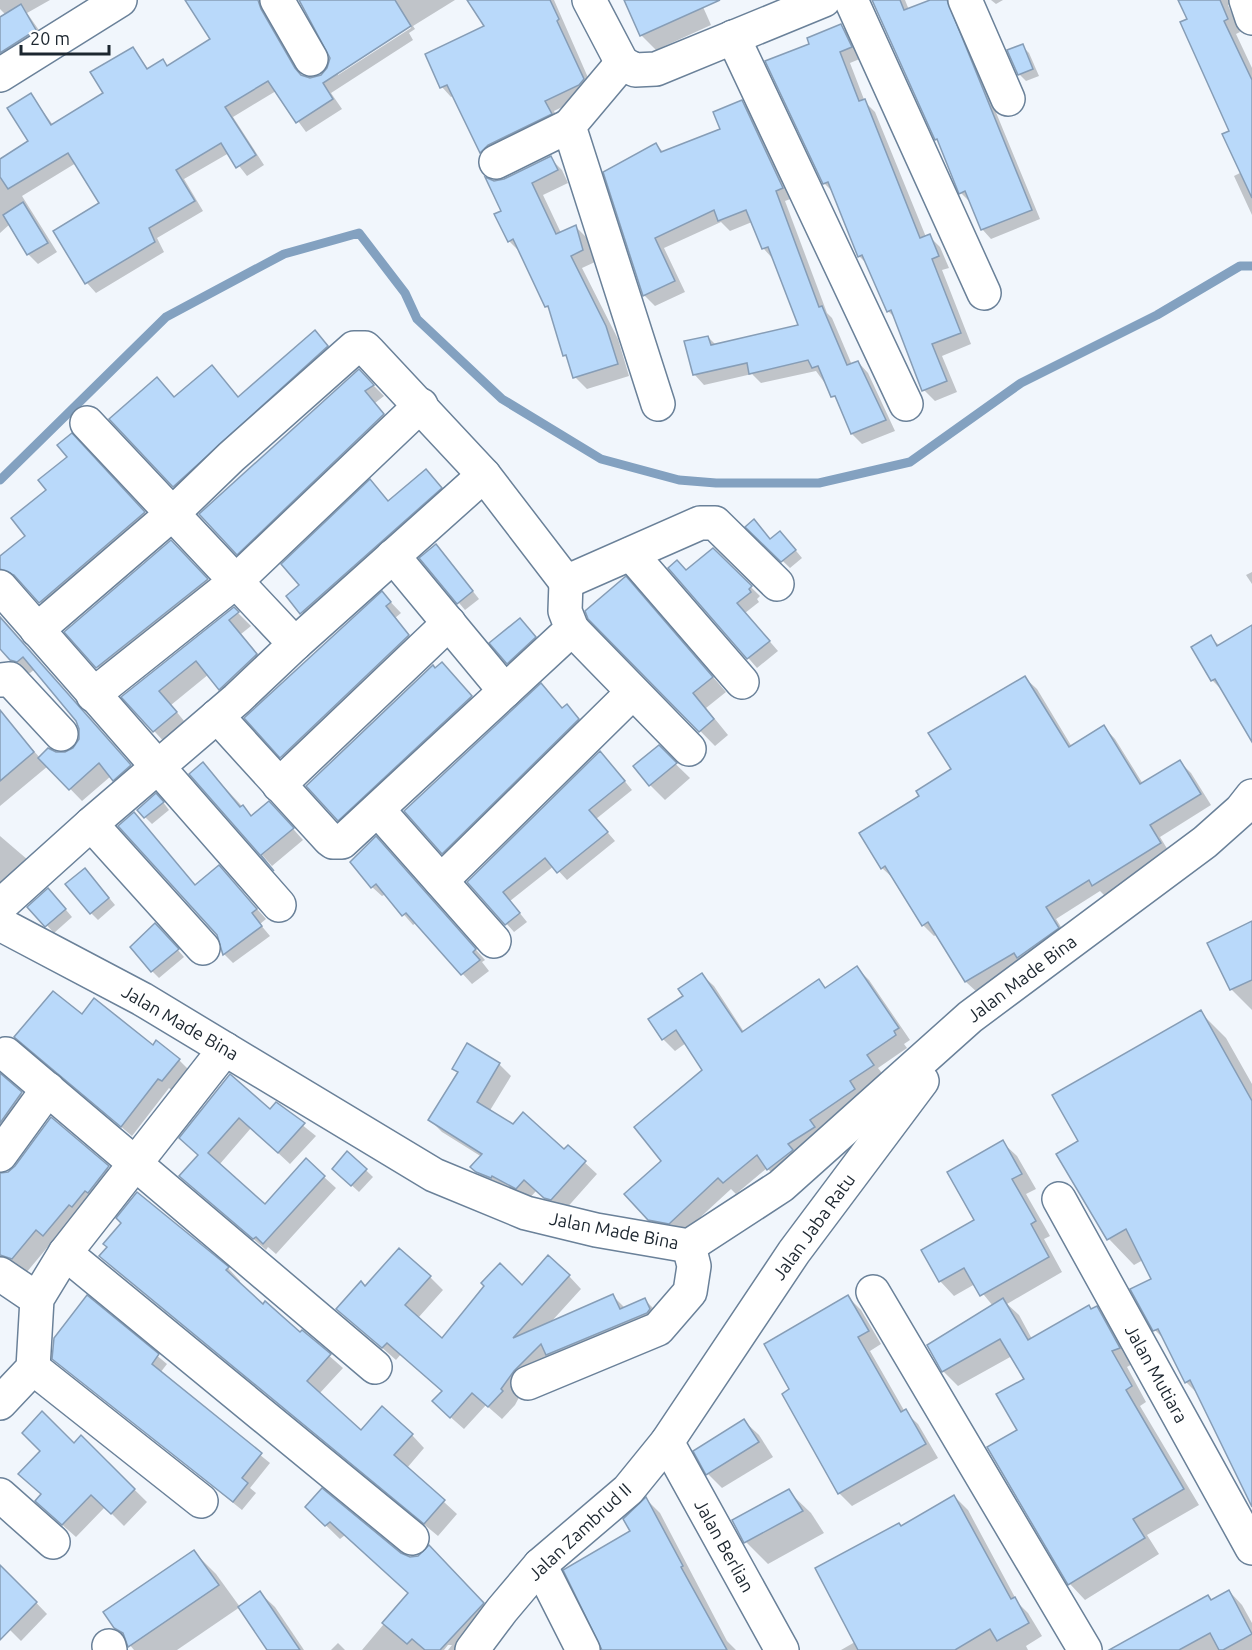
<svg xmlns="http://www.w3.org/2000/svg" width="1252" height="1650" font-family="Ubuntu,sans-serif">
	<style>
		.shadow { fill: #0003; fill-rule: evenodd }
		.lines { fill: none; stroke-linecap: round; stroke-linejoin: round }
		.stream { stroke: #83a1c0; stroke-width: 9 }
		.building { fill: #b9d9fa; stroke: #869db6; stroke-width: 1.5 }
		.street-casing { stroke: #6a8199; stroke-width: 36 }
		.secondary-casing { stroke: #6a8199; stroke-width: 36 }
		.street { stroke: #fff; stroke-width: 33 }
		.secondary { stroke: #fff; stroke-width: 33 }
		.labels { text-anchor: middle; stroke-width: 4.5; stroke-linejoin: round; paint-order: stroke }
		.street-label { font-size: 18px; fill: #1c262f; stroke: #fff }
	</style>
	<rect width="100%" height="100%" fill="#f1f6fc"/>
	<g class="shadow">
		<polygon points="0,0 50,0 27,13 50,46 16,66 0,49 0,19 6,15 0,9"/>
		<path d="M187,0H264L270,20L302,77L310,79L322,76L329,69L331,60L300,0H455L413,26L415,29L409,33L413,40L331,93L342,109L306,132L276,91L233,117L264,165L247,176L229,153L184,179L203,211L157,238L164,252L96,293L87,283L55,232L101,204L76,163L22,196L57,252L38,264L28,254L10,224L0,233V161L30,141L31,95L53,125L105,94L133,49L149,70L163,61L168,67L212,40ZM410,25L411,28L338,75V71Z"/>
		<polygon points="513,0 554,0 593,89 589,94 554,111 560,123 490,162 481,152 454,96 451,97 442,87 486,27"/>
		<polygon points="627,0 700,0 711,25 656,50 641,35"/>
		<polygon points="873,0 905,0 909,10 934,0 949,0 954,5 957,18 1040,219 991,239 982,229 970,202 961,193 941,143"/>
		<polygon points="991,0 1003,0 996,4"/>
		<polygon points="1179,0 1239,0 1228,5 1240,32 1236,34 1252,68 1252,215 1234,176 1242,172 1231,131"/>
		<polygon points="841,26 852,37 862,58 850,63 865,102 875,112 926,237 929,236 940,247 949,268 942,270 971,344 942,356 957,392 935,401 924,390 896,319 888,311 867,264 859,256 834,193 824,183 811,45"/>
		<polygon points="1022,46 1029,53 1039,76 1026,81 1019,74"/>
		<polygon points="742,102 752,112 793,198 785,201 827,313 832,318 852,365 858,362 868,373 895,431 862,444 852,434 840,404 816,371 761,383 752,374 704,385 694,374 708,337 716,345 800,326 773,259 763,248 752,222 730,231 721,222 664,248 685,292 655,306 644,295 656,144 664,153 722,130"/>
		<polygon points="550,158 562,170 568,183 543,195 561,233 575,226 587,238 595,262 582,268 618,339 629,376 587,389 575,377 570,360 564,355 550,310 522,254 509,241 494,182 504,180"/>
		<polygon points="326,343 338,358 185,497 174,486 157,379 175,398 239,398"/>
		<polygon points="359,371 384,396 375,403 394,426 249,564 238,554"/>
		<polygon points="84,447 156,525 53,614 19,581 9,580 0,585 0,558 27,536 48,490"/>
		<polygon points="436,481 451,499 312,623 288,596 389,502"/>
		<polygon points="754,521 771,540 787,540 802,558 790,568 748,527"/>
		<polygon points="713,550 760,596 757,599 759,602 745,613 778,651 757,668 670,568 687,572"/>
		<polygon points="442,552 479,599 465,610 421,558"/>
		<polygon points="183,554 219,592 109,679 66,632"/>
		<polygon points="1252,572 1252,584 1246,575"/>
		<polygon points="382,593 401,613 395,618 418,646 292,767 246,718"/>
		<polygon points="640,593 726,692 706,708 728,735 715,746 589,618"/>
		<polygon points="234,609 251,626 241,634 269,668 234,702 209,674 171,705 189,727 167,745 123,697"/>
		<polygon points="0,616 142,778 126,792 111,776 82,801 48,766 0,806 0,712 40,758 65,754 75,748 81,739 78,720 35,669 30,673 24,672 0,646"/>
		<polygon points="520,620 549,653 523,677 508,663"/>
		<polygon points="1252,626 1252,732 1224,692 1212,680 1193,647 1210,637 1220,646"/>
		<polygon points="436,670 449,671 477,704 346,826 339,820"/>
		<polygon points="1025,678 1037,689 1072,747 1104,727 1115,739 1143,784 1180,762 1191,773 1211,805 1160,837 1171,855 1105,896 1100,891 1056,919 1069,940 978,993 966,982 938,934 934,936 923,925 894,879 882,868 921,796 953,770"/>
		<polygon points="563,710 574,713 585,727 450,860 443,853"/>
		<polygon points="658,747 690,778 665,800 650,785"/>
		<polygon points="608,761 632,790 596,819 615,841 567,880 554,866 510,901 527,922 514,932 469,882"/>
		<polygon points="203,764 252,817 279,813 303,840 272,866 191,774"/>
		<polygon points="163,802 169,810 152,824 145,817"/>
		<polygon points="134,814 196,886 229,877 266,919 260,924 270,936 233,963 224,954 218,935"/>
		<polygon points="0,836 28,860 0,888"/>
		<polygon points="386,848 485,960 482,962 489,971 472,984 416,923 413,925 386,894 382,896 372,887"/>
		<polygon points="92,877 115,905 98,920 91,913"/>
		<polygon points="55,897 72,917 54,933 30,907"/>
		<polygon points="1252,923 1252,1010 1231,989"/>
		<polygon points="162,932 184,957 159,978 152,971"/>
		<polygon points="857,968 869,980 910,1040 904,1044 907,1048 878,1068 885,1077 780,1181 767,1168 736,1194 731,1189 681,1235 662,1231 649,1219 663,1161 704,1070 686,1043 675,1051 663,1039 685,996 702,975 714,986 744,1032 819,981 826,988"/>
		<polygon points="1200,1012 1226,1038 1252,1084 1252,1506 1198,1394 1186,1382 1167,1342 1155,1330 1153,1280 1143,1260 1134,1265 1109,1239 1058,1155 1080,1142"/>
		<polygon points="82,1016 153,1047 179,1060 189,1070 173,1091 169,1088 132,1136 16,1037"/>
		<polygon points="499,1064 511,1076 489,1112 513,1126 564,1151 568,1147 597,1174 564,1211 557,1210 536,1191 528,1200 484,1179 472,1167 482,1157 442,1132 430,1120 459,1073 454,1068"/>
		<polygon points="0,1074 33,1105 0,1150"/>
		<polygon points="230,1076 270,1111 276,1104 316,1136 290,1164 251,1128 219,1165 265,1206 324,1177 336,1188 276,1254 268,1247 266,1250 181,1176 199,1156"/>
		<polygon points="51,1119 122,1181 58,1249 51,1243 26,1273 16,1269 0,1257 0,1187"/>
		<polygon points="1002,1142 1017,1156 1036,1189 1026,1194 1050,1236 1044,1239 1062,1272 1007,1304 1019,1315 1032,1339 1096,1308 1112,1323 1134,1363 1127,1367 1146,1402 1140,1406 1199,1505 1147,1535 1159,1554 1085,1600 1070,1584 989,1448 1019,1431 1026,1379 1012,1356 958,1386 943,1371 993,1306 975,1284 954,1296 940,1281 976,1221"/>
		<polygon points="348,1153 373,1177 359,1192 334,1169"/>
		<polygon points="137,1194 228,1268 240,1281 238,1284 263,1306 300,1334 302,1332 343,1368 319,1394 361,1432 412,1435 424,1448 407,1468 457,1514 438,1536 101,1256 109,1247"/>
		<polygon points="569,1276 581,1289 551,1322 612,1295 625,1308 645,1300 658,1313 526,1384 515,1405 502,1419 486,1405 464,1429 447,1414 443,1392 401,1354 396,1360 338,1309 366,1288 430,1277 443,1290 418,1318 442,1340 522,1287"/>
		<polygon points="87,1297 167,1364 160,1373 270,1463 250,1488 256,1493 242,1510 54,1359"/>
		<polygon points="848,1297 861,1310 881,1344 870,1351 905,1412 918,1424 938,1458 852,1506 839,1493 792,1390"/>
		<polygon points="744,1421 759,1435 773,1457 722,1488 708,1474"/>
		<polygon points="81,1437 147,1502 124,1526 105,1507 76,1537 49,1513 42,1495"/>
		<polygon points="788,1491 811,1513 824,1533 768,1564 746,1542"/>
		<polygon points="954,1496 968,1510 1018,1603 1028,1613 1042,1636 1026,1646 1028,1650 841,1650 855,1642 901,1527"/>
		<polygon points="646,1499 660,1513 727,1641 736,1650 606,1650 632,1532"/>
		<polygon points="307,1507 409,1558 443,1561 497,1618 468,1650 448,1650 452,1645 448,1645 444,1650 362,1650 410,1593 345,1535 340,1539"/>
		<polygon points="194,1552 216,1574 240,1607 177,1650 134,1650 115,1627"/>
		<polygon points="0,1565 47,1614 21,1641 0,1620"/>
		<polygon points="1229,1591 1242,1605 1252,1623 1252,1650 1131,1650"/>
		<polygon points="260,1593 275,1607 304,1650 269,1650"/>
		<polygon points="338,1643 345,1650 331,1650"/>
	</g>
	<g class="lines">
		<polyline class="stream" points="0,480 166,317 284,254 359,233 405,293 417,319 502,399 601,459 679,480 716,483 819,483 910,462 1021,383 1157,315 1240,266 1252,266"/>
	</g>
	<g class="building">
		<polygon points="185,0 258,0 261,9 295,68 301,75 310,78 321,75 327,68 330,58 299,0 395,0 411,26 323,83 333,99 296,123 268,81 225,107 256,155 236,168 221,143 176,170 195,201 149,228 155,242 85,284 53,231 99,203 68,153 8,189 0,177 0,159 28,141 7,108 31,93 51,125 103,93 90,72 133,47 147,69 163,59 167,66 210,39"/>
		<polygon points="467,0 550,0 559,19 557,21 584,79 579,85 545,101 552,114 488,145 480,153 447,85 440,88 425,54 484,26"/>
		<polygon points="624,0 720,0 640,36"/>
		<polygon points="872,0 900,0 904,10 930,0 947,0 1032,210 981,230 965,191 959,194 937,139 935,140"/>
		<polygon points="1178,0 1220,0 1228,19 1224,21 1252,80 1252,198 1222,134 1229,131 1180,22 1187,19"/>
		<polygon points="21,4 36,30 0,53 0,17"/>
		<polygon points="841,24 852,47 840,52 859,101 865,99 920,238 930,234 939,256 932,259 961,333 932,344 947,381 922,391 891,310 887,312 862,255 858,257 828,182 823,184 765,61 809,44 807,38"/>
		<polygon points="1023,44 1033,69 1018,75 1007,50"/>
		<polygon points="742,100 783,188 776,191 819,307 822,306 847,365 858,361 886,420 851,434 835,396 831,397 818,366 812,368 808,360 749,374 747,363 693,375 684,341 708,336 711,345 798,325 768,247 762,249 746,210 718,221 714,210 655,238 675,281 643,296 603,172 656,143 661,152 720,129 713,112"/>
		<polygon points="551,156 558,170 532,183 556,234 576,225 583,250 571,256 606,326 618,364 573,378 566,355 563,356 548,306 545,307 513,239 508,242 494,214 501,211 485,177 494,181 504,179"/>
		<polygon points="23,202 48,243 27,255 3,215"/>
		<polygon points="315,330 328,346 173,487 109,419 157,377 174,397 212,365 238,397"/>
		<polygon points="359,369 374,385 365,391 384,414 237,555 199,514"/>
		<polygon points="72,433 145,512 39,603 14,575 0,569 0,556 25,536 11,518 46,490 38,480 67,457 57,445"/>
		<polygon points="426,469 442,488 300,614 286,596 299,585 281,564 370,479 388,501"/>
		<polygon points="754,519 770,539 780,531 796,550 781,562 745,527"/>
		<polygon points="171,540 208,579 96,668 64,632"/>
		<polygon points="436,544 473,591 457,604 419,558"/>
		<polygon points="713,548 752,586 749,589 751,592 737,603 770,641 747,659 668,568 677,560 686,570"/>
		<polygon points="626,576 713,677 693,693 714,719 699,732 588,619 585,611"/>
		<polygon points="382,591 391,602 386,606 409,635 280,758 244,718"/>
		<polygon points="234,607 239,612 229,620 257,654 219,690 196,661 159,691 177,712 153,732 121,697"/>
		<polygon points="0,617 131,765 113,781 99,763 69,790 38,758 48,748 56,752 65,752 73,748 79,739 79,729 76,721 23,657 17,662 10,660 0,649"/>
		<polygon points="520,618 536,637 507,664 489,643"/>
		<polygon points="1252,625 1252,742 1215,679 1211,681 1191,647 1211,635 1217,646"/>
		<polygon points="442,662 472,696 338,821 306,786 433,665 435,668"/>
		<polygon points="1025,676 1069,747 1104,725 1140,784 1180,760 1201,794 1150,825 1161,843 1092,886 1089,880 1046,907 1059,928 1017,958 1014,953 965,982 928,922 922,926 885,866 881,869 859,833 919,796 916,791 951,769 928,733"/>
		<polygon points="541,683 562,708 567,704 579,719 442,854 404,811"/>
		<polygon points="0,710 34,752 0,781"/>
		<polygon points="659,745 677,763 649,786 633,766"/>
		<polygon points="600,751 625,781 589,810 608,832 557,873 545,858 503,892 520,913 505,925 467,882"/>
		<polygon points="203,762 240,807 243,805 251,816 269,801 294,828 261,855 274,871 189,774"/>
		<polygon points="156,793 164,802 144,818 137,810"/>
		<polygon points="134,812 195,885 219,865 257,909 252,913 262,926 223,955 217,935 118,826"/>
		<polygon points="376,836 476,949 473,952 480,960 461,975 406,913 402,916 376,884 371,888 350,862"/>
		<polygon points="85,868 109,898 90,914 65,884"/>
		<polygon points="48,888 66,909 45,927 27,907"/>
		<polygon points="1252,921 1252,980 1230,990 1207,943"/>
		<polygon points="155,923 179,949 151,972 130,947"/>
		<polygon points="857,966 899,1028 894,1031 896,1035 867,1055 874,1065 850,1081 855,1089 810,1120 815,1127 788,1144 793,1150 767,1170 757,1155 723,1183 718,1178 669,1224 648,1220 624,1194 661,1161 634,1127 702,1070 676,1030 662,1040 648,1019 683,996 678,989 702,973 742,1032 819,979 825,988"/>
		<polygon points="53,991 82,1014 94,998 153,1045 156,1040 180,1059 162,1081 158,1079 121,1127 14,1037"/>
		<polygon points="1201,1010 1252,1101 1252,1507 1190,1380 1185,1383 1158,1329 1153,1331 1130,1289 1151,1279 1126,1229 1107,1240 1056,1154 1078,1141 1052,1095"/>
		<polygon points="467,1043 500,1063 477,1102 513,1124 523,1112 564,1149 568,1145 586,1161 551,1200 544,1198 524,1180 516,1189 492,1176 491,1178 476,1172 470,1167 482,1154 428,1120 458,1072 452,1069"/>
		<polygon points="0,1073 22,1092 0,1123"/>
		<polygon points="230,1074 270,1109 276,1102 305,1123 278,1153 239,1118 208,1153 265,1204 306,1158 325,1176 263,1244 256,1237 253,1239 179,1176 198,1155 179,1138"/>
		<polygon points="51,1117 109,1166 88,1193 85,1191 72,1207 69,1205 43,1236 36,1230 12,1259 0,1255 0,1173 8,1172 15,1166"/>
		<polygon points="1003,1140 1022,1174 1012,1179 1036,1221 1031,1224 1049,1257 980,1296 964,1268 939,1282 921,1250 974,1220 947,1172"/>
		<polygon points="347,1151 367,1169 351,1186 332,1169"/>
		<polygon points="137,1192 229,1267 226,1270 263,1304 265,1301 300,1332 302,1330 331,1354 307,1381 361,1430 382,1406 413,1434 394,1455 445,1500 424,1524 99,1256 107,1247 103,1244 121,1223 116,1218"/>
		<polygon points="399,1248 431,1276 405,1305 442,1338 484,1286 481,1283 500,1263 522,1285 548,1255 570,1275 513,1338 613,1294 620,1309 645,1298 650,1309 647,1313 546,1355 541,1344 514,1371 501,1389 503,1391 488,1407 472,1393 450,1418 432,1401 442,1391 387,1343 382,1348 336,1309 361,1281 365,1286"/>
		<polygon points="87,1295 159,1354 152,1364 262,1453 242,1478 248,1483 233,1502 52,1359 54,1338"/>
		<polygon points="848,1295 869,1331 858,1337 901,1412 906,1409 926,1444 838,1494 782,1394 789,1389 764,1344"/>
		<polygon points="1003,1298 1028,1340 1089,1305 1091,1309 1097,1306 1120,1348 1112,1351 1132,1386 1126,1390 1184,1489 1133,1519 1145,1538 1068,1585 987,1447 1017,1430 996,1394 1024,1379 1000,1339 942,1372 927,1345"/>
		<polygon points="42,1411 74,1443 81,1435 135,1489 111,1514 91,1495 62,1525 35,1501 41,1494 18,1474 40,1451 22,1433"/>
		<polygon points="744,1419 759,1442 706,1475 693,1451"/>
		<polygon points="322,1488 401,1553 410,1557 418,1556 429,1545 484,1603 440,1650 425,1650 412,1639 407,1644 382,1623 408,1593 330,1522 325,1526 305,1507"/>
		<polygon points="789,1489 803,1511 744,1543 732,1520"/>
		<polygon points="954,1495 1011,1599 1015,1597 1029,1623 997,1641 990,1629 955,1650 858,1650 815,1568 899,1523 901,1526"/>
		<polygon points="646,1497 683,1566 681,1567 727,1650 602,1650 563,1570 630,1531 623,1519"/>
		<polygon points="194,1550 219,1585 128,1647 123,1633 114,1628 103,1612"/>
		<polygon points="0,1565 37,1602 0,1640"/>
		<polygon points="1229,1590 1252,1634 1223,1650 1219,1650 1210,1633 1179,1650 1109,1650 1208,1595 1211,1600"/>
		<polygon points="260,1591 300,1650 267,1650 238,1607"/>
	</g>
	<g class="lines">
		<defs>
			<g id="street">
				<polyline points="277,0 311,59"/>
				<polyline points="589,0 622,63"/>
				<polyline points="851,0 984,293"/>
				<polyline points="965,0 1008,99"/>
				<polyline points="1246,0 1252,18"/>
				<polyline points="733,37 906,404"/>
				<polyline points="622,63 569,126 658,404"/>
				<polyline points="622,63 635,70 656,69 824,0"/>
				<polyline points="496,162 569,126"/>
				<polyline points="87,423 295,644"/>
				<polyline points="631,554 742,682"/>
				<polyline points="393,556 505,691"/>
				<polyline points="0,587 279,905"/>
				<polyline points="572,629 689,749"/>
				<polyline points="37,630 172,514 231,457 354,348 365,348 370,353 484,475"/>
				<polyline points="0,680 10,679 61,734"/>
				<polyline points="93,695 235,582 421,405"/>
				<polyline points="217,716 329,839 333,842 342,842 572,629 565,611 566,582"/>
				<polyline points="279,785 449,623"/>
				<polyline points="378,810 494,941"/>
				<polyline points="91,824 203,948"/>
				<polyline points="441,881 632,693"/>
				<polyline points="0,906 91,824 237,699 295,644 484,475 566,582 700,523 715,523 777,584"/>
				<polyline points="0,924 142,999 434,1175 526,1213 596,1230 689,1246 781,1186 970,1017 1205,842 1241,810 1252,796"/>
				<polyline points="6,1054 375,1367"/>
				<polyline points="0,1155 48,1089"/>
				<polyline points="1059,1199 1252,1548"/>
				<polyline points="65,1253 412,1538"/>
				<polyline points="0,1274 37,1299"/>
				<polyline points="873,1292 1085,1650"/>
				<polyline points="33,1368 201,1501"/>
				<polyline points="528,1383 658,1329 690,1292 694,1266 689,1246"/>
				<polyline points="0,1403 33,1368 37,1299 65,1253 225,1049"/>
				<polyline points="667,1442 782,1650"/>
				<polyline points="0,1495 53,1542"/>
				<polyline points="540,1565 583,1650"/>
				<polyline points="109,1646 110,1650"/>
				<polyline points="472,1650 502,1610 540,1565 628,1490 667,1442 794,1252 922,1081"/>
			</g>
			<polyline id="secondary" points="0,75 120,0"/>
		</defs>
		<use href="#street" class="street-casing"/>
		<use href="#secondary" class="secondary-casing"/>
		<use href="#street" class="street"/>
		<use href="#secondary" class="secondary"/>
	</g>
	<g class="labels">
		<g class="street-label">
			<text transform="translate(1022 979) rotate(-37)" y="6">Jalan Made Bina</text>
			<text transform="translate(180 1023) rotate(30)" y="6">Jalan Made Bina</text>
			<text transform="translate(814 1227) rotate(-54)" y="6">Jalan Jaba Ratu</text>
			<text transform="translate(614 1231) rotate(11)" y="6">Jalan Made Bina</text>
			<text transform="translate(1156 1374) rotate(61)" y="6">Jalan Mutiara</text>
			<text transform="translate(580 1532) rotate(-43)" y="6">Jalan Zambrud II</text>
			<text transform="translate(724 1546) rotate(61)" y="6">Jalan Berlian</text>
		</g>
	</g>
	<path d="M21 45v9h88v-9" fill="none" stroke="#1c262f" stroke-width="3"/>
	<text x="30" y="45" font-size="18" fill="#1c262f" stroke="#ffffff" stroke-width="4.5" paint-order="stroke">20 m</text>
</svg>
